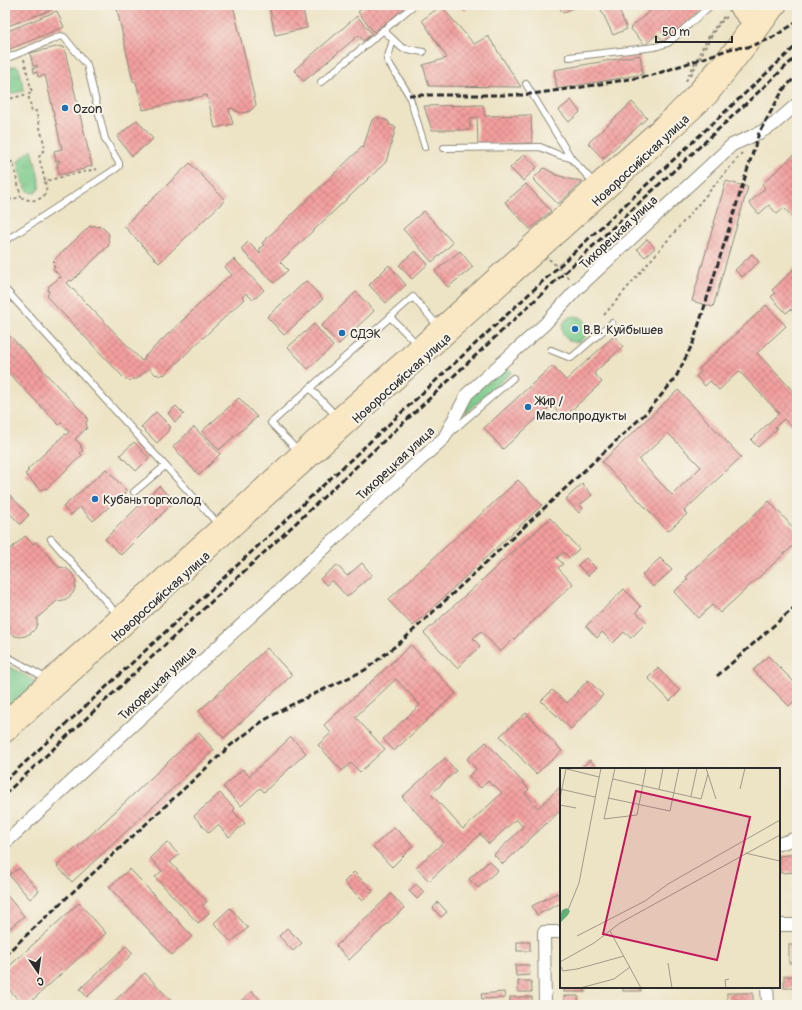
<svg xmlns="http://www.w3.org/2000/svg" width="802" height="1010" font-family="Pangolin,sans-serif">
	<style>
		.green { fill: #79ca8b; stroke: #527a5b }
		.park { fill: url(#park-tufts); stroke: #527a5b }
		.building { fill: url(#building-cross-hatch); fill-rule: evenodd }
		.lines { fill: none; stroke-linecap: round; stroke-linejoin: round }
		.lane-casing { stroke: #8c8878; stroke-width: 8 }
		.street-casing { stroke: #8c8878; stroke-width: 14 }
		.secondary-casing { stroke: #8c8878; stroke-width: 18 }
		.path { stroke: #8c8878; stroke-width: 2; stroke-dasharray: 3 3; stroke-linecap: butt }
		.lane { stroke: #fff; stroke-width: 6 }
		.street { stroke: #fff; stroke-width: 12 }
		.secondary { stroke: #fae7c3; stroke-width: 16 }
		.rail { stroke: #2b2b2b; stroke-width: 3; stroke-dasharray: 6 3; stroke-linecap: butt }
		.poi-dot { fill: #1f6fb2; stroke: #f7f3e8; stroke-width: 1.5 }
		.labels { text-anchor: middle; stroke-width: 4; stroke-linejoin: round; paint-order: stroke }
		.poi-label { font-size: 13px; fill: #2b2b2b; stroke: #f7f3e8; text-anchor: start }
		.street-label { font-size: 13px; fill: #2b2b2b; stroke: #f7f3e8 }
		.inset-road { fill: none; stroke: #9f9a88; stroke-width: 1 }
		.view { fill: #c2185b; fill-opacity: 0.15; stroke: #c2185b; stroke-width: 2 }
		.inset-edge { fill: none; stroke: #2b2b2b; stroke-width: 2 }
	</style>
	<defs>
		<pattern id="park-tufts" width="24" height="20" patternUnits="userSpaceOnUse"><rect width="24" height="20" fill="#79ca8b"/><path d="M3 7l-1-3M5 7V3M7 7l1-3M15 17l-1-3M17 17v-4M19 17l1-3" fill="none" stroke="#63a472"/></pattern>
		<pattern id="building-cross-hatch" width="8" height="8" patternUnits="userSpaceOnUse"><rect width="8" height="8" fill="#f39f9e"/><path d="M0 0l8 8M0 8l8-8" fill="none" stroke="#c58281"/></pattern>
	</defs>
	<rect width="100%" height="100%" fill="#f7f3e8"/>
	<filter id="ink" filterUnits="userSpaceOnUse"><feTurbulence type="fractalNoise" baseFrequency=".025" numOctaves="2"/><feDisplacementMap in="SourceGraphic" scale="8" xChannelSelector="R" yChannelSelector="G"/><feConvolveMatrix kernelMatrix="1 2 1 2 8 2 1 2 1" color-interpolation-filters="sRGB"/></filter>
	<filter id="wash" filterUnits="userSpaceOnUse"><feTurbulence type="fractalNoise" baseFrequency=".012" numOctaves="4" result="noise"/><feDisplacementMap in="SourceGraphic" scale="16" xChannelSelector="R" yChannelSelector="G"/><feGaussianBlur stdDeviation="0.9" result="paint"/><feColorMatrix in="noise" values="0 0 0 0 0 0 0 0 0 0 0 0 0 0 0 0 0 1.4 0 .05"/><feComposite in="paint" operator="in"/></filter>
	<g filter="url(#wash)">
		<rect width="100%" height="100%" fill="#ede4c6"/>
		<g class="green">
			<circle cx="575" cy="329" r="13"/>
			<polygon points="506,366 512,372 464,414 468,400"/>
			<polygon points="5,664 38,683 7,710 5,704"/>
		</g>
		<g class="park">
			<polygon points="16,66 17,66 19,68 24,91 5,95 5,68"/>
			<path d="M32,149L40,183C40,187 39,190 36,192C23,198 20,169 18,161Z"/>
		</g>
		<g id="blocks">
			<g class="building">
				<polygon points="5,5 53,5 54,9 5,27"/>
				<polygon points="116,5 233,5 256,105 250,111 242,113 234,110 233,108 229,109 233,124 215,128 207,95 143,110 136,82 133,81"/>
				<polygon points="269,5 302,5 307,28 275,35"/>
				<polygon points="367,5 409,5 374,32 358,12"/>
				<polygon points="460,5 472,5 464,11"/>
				<polygon points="558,5 579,5 563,13"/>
				<polygon points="599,5 617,5 627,29 613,35"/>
				<polygon points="657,5 706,5 707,6 665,43 657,34 645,45 630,28"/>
				<polygon points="441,6 474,44 488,36 521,87 429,86 423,65 447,58 422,20"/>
				<polygon points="57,11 64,27 5,51 5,32"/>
				<polygon points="357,16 372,34 363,41 359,35 304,81 294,70"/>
				<polygon points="61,46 62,48 64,47 92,166 84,168 84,169 59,175 57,163 60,162 59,160 56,161 54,151 62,149 45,75 38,77 37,72 34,73 33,68 38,67 37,65 33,66 30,53"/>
				<polygon points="640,55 643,74 557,89 554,70"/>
				<polygon points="571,100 580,112 569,122 559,110"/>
				<polygon points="632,102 647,118 603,159 588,143"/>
				<polygon points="483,105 485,116 531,115 532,143 478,145 477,117 470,119 470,130 432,130 424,106"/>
				<polygon points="377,117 388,121 390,125 396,127 386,162 280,262 288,270 274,283 241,249 248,242 260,254 260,248 264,245 262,243 362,147 363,148 372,120"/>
				<polygon points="137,120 153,139 132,156 117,137"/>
				<polygon points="797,152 797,222 784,208 777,214 769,205 759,214 749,203 765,188 762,184"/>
				<polygon points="524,154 537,167 523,181 510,168"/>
				<polygon points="190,163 225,200 159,263 124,226"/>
				<polygon points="544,168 557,175 569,179 583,181 558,204 533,179"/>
				<polygon points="726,181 748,187 713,307 692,301"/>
				<polygon points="526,184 551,211 530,229 505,202"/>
				<polygon points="424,211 453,243 432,262 403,229"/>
				<polygon points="94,225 96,227 101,226 109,234 108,240 110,242 108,244 109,245 72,281 70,280 67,283 142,361 145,358 144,357 228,277 229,278 232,275 225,267 234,259 264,290 253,300 246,293 242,297 244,299 164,375 163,374 160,376 157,374 156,375 149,368 137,379 132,379 130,381 128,379 125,379 48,298 49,297 47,295 49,293 48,289 49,288 48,287 60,277 61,278 61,277 53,269 55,267 53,265 55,263 53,261 90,226 92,227"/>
				<polygon points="647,239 655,248 645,257 637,249"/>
				<polygon points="415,251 428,264 412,279 399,265"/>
				<polygon points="460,251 473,267 448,287 435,271"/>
				<polygon points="752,254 759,262 742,277 735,270"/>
				<polygon points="389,265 406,285 386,303 369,285"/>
				<polygon points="797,266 797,316 791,309 786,313 771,297 775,293 772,290"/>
				<polygon points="306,281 323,299 284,335 267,317"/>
				<polygon points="356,292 374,311 339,344 321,326"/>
				<polygon points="766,305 786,326 757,353 797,395 797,432 784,419 775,427 777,429 758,447 751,440 779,413 739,371 719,390 710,381 705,386 696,376 701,372 699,369"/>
				<polygon points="314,324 333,346 308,369 288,347"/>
				<polygon points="6,335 9,337 10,336 87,417 86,418 88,420 86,422 87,428 75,439 82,446 80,447 83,450 80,453 82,455 46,489 45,488 41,490 25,474 29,471 27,470 65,434 66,435 69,432 61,423 59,425 5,369 5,336"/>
				<polygon points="614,336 623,346 594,373 602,382 563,418 552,405 503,449 484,428 552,366 566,380"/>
				<path d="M678,390L741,457L684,511L687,514L668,531L602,462ZM668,433L701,467L672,495L639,460Z"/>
				<polygon points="239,398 257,417 219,450 202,431"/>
				<polygon points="176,406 184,414 175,422 168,413"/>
				<polygon points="156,412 171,427 168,429 169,430 157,443 141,427"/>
				<polygon points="194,427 220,454 199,475 173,447"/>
				<polygon points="134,442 149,458 136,471 120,455"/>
				<polygon points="106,469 127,491 93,521 80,507 71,515 63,507"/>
				<polygon points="518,480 542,505 413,626 388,600"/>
				<polygon points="582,484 592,495 580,505 583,508 579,513 566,499"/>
				<polygon points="159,486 174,502 121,555 105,539"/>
				<polygon points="5,490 29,515 20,524 5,508"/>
				<polygon points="769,501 797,532 797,542 720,613 712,605 698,618 674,592 688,579 686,577"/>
				<polygon points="550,518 579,549 569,558 564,552 557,558 563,564 558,568 573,584 500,652 481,631 473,638 480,646 457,668 424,633"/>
				<polygon points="25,536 33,544 36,542 59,567 66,568 71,572 74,576 76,582 75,588 73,593 69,597 64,600 57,601 37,618 37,624 35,629 31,633 25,636 20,637 15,636 10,633 6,629 5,626 5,554"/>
				<polygon points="586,558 596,568 588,576 578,565"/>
				<polygon points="660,558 672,570 653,587 642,575"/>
				<polygon points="362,563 372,575 347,597 332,580 326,585 320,579 337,565 347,576"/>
				<polygon points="624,589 641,607 636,612 647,622 631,638 624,632 613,643 602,632 597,638 586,626"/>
				<polygon points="411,645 456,693 394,751 383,739 420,705 396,679 355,717 385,749 360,772 351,763 342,771 318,745 331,733 324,725"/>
				<polygon points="267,648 292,675 224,738 199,711"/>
				<polygon points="768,656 797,685 797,698 789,706 753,670"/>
				<polygon points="658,668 680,691 670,701 648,678"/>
				<polygon points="588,680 603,695 571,729 541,701 552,690 567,703"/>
				<polygon points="526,713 562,751 536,774 500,736"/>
				<polygon points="199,733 214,750 72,882 57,866"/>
				<polygon points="291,737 306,753 264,792 260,788 241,806 223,787 243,769 249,776"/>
				<polygon points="486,742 529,789 525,793 538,808 561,786 561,810 503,864 494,855 523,827 516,819 489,844 480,834 429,881 416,867 444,842 402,797 445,758 456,771 431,794 463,829 502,793 494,785 492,786 488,781 481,788 469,776 476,769 467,759"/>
				<polygon points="590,760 598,769 580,769"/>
				<polygon points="220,793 235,809 233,811 245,823 229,837 218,825 209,833 194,816"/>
				<polygon points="394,827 413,846 392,867 373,847"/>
				<polygon points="167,842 179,855 170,862 207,902 202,906 209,913 198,923 155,877 162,871 150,858"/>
				<polygon points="797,854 797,872 780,873 779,856"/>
				<polygon points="489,861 498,870 478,888 469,879"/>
				<polygon points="19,868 39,891 30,899 9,875"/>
				<polygon points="130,869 192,936 172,955 109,887"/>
				<polygon points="354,872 373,891 363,901 344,882"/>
				<polygon points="416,884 424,892 417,899 409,891"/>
				<polygon points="5,893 24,916 5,932"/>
				<polygon points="557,893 561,900 561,903 537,915 532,906"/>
				<polygon points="391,894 404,908 349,960 336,946"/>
				<polygon points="438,902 447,912 441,917 433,908"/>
				<polygon points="79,903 106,933 27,1005 23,1005 5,985 5,970"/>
				<polygon points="230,908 248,928 231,942 214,923"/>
				<polygon points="287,928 302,943 293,951 279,936"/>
				<rect x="517" y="942" width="13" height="9"/>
				<rect x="789" y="945" width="8" height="18"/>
				<polygon points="126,946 133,953 87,997 80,989"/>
				<polygon points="515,965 529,965 530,975 516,976"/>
				<polygon points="145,973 175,1005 110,1005"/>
				<rect x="784" y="976" width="13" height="12"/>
				<polygon points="518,981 531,981 532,992 518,992"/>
				<rect x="564" y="987" width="21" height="5"/>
				<rect x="623" y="987" width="18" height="4"/>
				<polygon points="252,991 265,1005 237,1005"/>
				<polygon points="504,992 505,998 482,999 481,994"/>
				<rect x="727" y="993" width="26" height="12"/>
				<polygon points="564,996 578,996 579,1005 564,1005"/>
				<rect x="510" y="997" width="22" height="8"/>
				<polygon points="666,1001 667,1005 647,1005 646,1003"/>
				<polygon points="433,1003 433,1005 417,1005 417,1004"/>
			</g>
		</g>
	</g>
	<g filter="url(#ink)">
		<use href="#blocks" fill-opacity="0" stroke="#8c8878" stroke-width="1"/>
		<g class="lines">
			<defs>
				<g id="lane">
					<polyline points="383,30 402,48 423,52"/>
					<polyline points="393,40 387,60 409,95 425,147"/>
					<polyline points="569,57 655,47 668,43 711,5"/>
					<polyline points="5,59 56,38 60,36 64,37 87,65 105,139 119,163 119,166 117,168 5,241"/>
					<polyline points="321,82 414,5"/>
					<polyline points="526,84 571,158 595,184"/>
					<polyline points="444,148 540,147 559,155 571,158"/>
					<polyline points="5,289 219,525"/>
					<polyline points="390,317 418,345"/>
					<polyline points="551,350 571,358 612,323"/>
					<polyline points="337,417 310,388 413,297 439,327"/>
					<polyline points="450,433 513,378"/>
					<polyline points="299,452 271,423 310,388"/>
					<polyline points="134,492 165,466"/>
					<polyline points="51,539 118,615"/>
					<polyline points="5,654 8,657 42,676 46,679"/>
				</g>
				<g id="street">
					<polyline points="5,843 444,438 467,394 545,324 577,289 732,145 759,133 773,125 797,104"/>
					<polyline points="779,844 797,838"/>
					<polyline points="779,925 797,925"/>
					<polyline points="767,987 768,1005"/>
					<polyline points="545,1005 544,932 561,932"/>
				</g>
				<g id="secondary">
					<polyline points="735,5 758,31"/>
					<polyline points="5,719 60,668 219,526 337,417 439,327 595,184 672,115 691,96 733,48 751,22 764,5"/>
					<polyline points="5,735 606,192 709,97 748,47 774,11 779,5"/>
				</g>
			</defs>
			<use href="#lane" class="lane-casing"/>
			<use href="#street" class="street-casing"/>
			<use href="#secondary" class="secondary-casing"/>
			<g class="path">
				<polyline points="791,8 797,6"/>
				<polyline points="24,59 32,93 28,94 32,112 36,111 45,148 39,157 45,181 96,169 98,172"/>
				<polyline points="691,75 710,38 719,24 729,15"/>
				<path d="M686,81C698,58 707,33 726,15"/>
				<polyline points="5,100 28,94"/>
				<polyline points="5,158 13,163 21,197 5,201"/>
				<path d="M21,197C29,202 43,202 46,191C47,188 45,184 45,181"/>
				<polyline points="549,259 564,273 570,280"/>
				<polyline points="604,315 742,153"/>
			</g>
			<use href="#lane" class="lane"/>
			<use href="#street" class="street"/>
			<use href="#secondary" class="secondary"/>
			<g class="rail">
				<polyline points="409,95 523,95 576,88 653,75 733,48 748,47 770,39 797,22"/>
				<polyline points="717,676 797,605"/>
				<polyline points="5,781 797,45"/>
				<polyline points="5,794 797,56"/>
				<polyline points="5,955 231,745 263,721 291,705 365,670 403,640 647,412 675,379 693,343 759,133 783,90 797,75"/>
			</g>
		</g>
	</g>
	<g class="poi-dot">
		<circle cx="65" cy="108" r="4"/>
		<circle cx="575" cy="329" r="4"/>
		<circle cx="342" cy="333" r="4"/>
		<circle cx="528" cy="407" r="4"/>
		<circle cx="95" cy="499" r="4"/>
	</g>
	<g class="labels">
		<g class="poi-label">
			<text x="73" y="113">Ozon</text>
			<text x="583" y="334">В.В. Куйбышев</text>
			<text x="350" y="338">СДЭК</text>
			<text x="536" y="405">Жир /<tspan x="536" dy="15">Маслопродукты</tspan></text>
			<text x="103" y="504">Кубаньторгхолод</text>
		</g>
		<g class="street-label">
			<text transform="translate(640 160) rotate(-43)" y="5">Новороссийская улица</text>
			<text transform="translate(618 232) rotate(-43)" y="5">Тихорецкая улица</text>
			<text transform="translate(401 378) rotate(-42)" y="5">Новороссийская улица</text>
			<text transform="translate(395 463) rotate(-43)" y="5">Тихорецкая улица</text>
			<text transform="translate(160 596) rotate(-42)" y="5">Новороссийская улица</text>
			<text transform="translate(157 683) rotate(-43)" y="5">Тихорецкая улица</text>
		</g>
	</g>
	<g transform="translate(560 768)">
		<rect width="220" height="220" fill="#ede4c6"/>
		<path d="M7,140L10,143L8,147L0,155V144L1,146L2,142Z" fill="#62ae77"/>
		<path class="inset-road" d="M3,0L39,9M55,0L44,51L77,47L86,0M146,0L156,31M53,11L141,31L148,6M0,21L35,29M99,21L103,0M180,21L185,0M131,28L137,0M0,30L6,1M48,30L110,43L119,0M0,37L16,40M185,85L220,93M8,142L19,115L41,0M50,163L81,220M17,168L85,133L108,116L220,52M0,194L34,175L60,155L220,67M108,195L112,220M0,197L3,203L17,201L64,188M20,220L54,211L70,199M166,220L165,212L169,211"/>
		<path class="view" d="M76,23L190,49L157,192L43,166Z"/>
		<rect width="220" height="220" class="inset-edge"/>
	</g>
	<rect width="802" height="1010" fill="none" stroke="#f7f3e8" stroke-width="20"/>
	<g transform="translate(38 972) rotate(167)" stroke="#f7f3e8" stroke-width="3" paint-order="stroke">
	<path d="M0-3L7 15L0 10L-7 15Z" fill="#2b2b2b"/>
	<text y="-6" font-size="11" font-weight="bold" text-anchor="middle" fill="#2b2b2b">С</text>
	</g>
	<path d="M656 36v6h76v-6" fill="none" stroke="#2b2b2b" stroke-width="2"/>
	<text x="662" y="36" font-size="12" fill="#2b2b2b" stroke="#f7f3e8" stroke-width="3" paint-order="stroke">50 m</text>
</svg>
